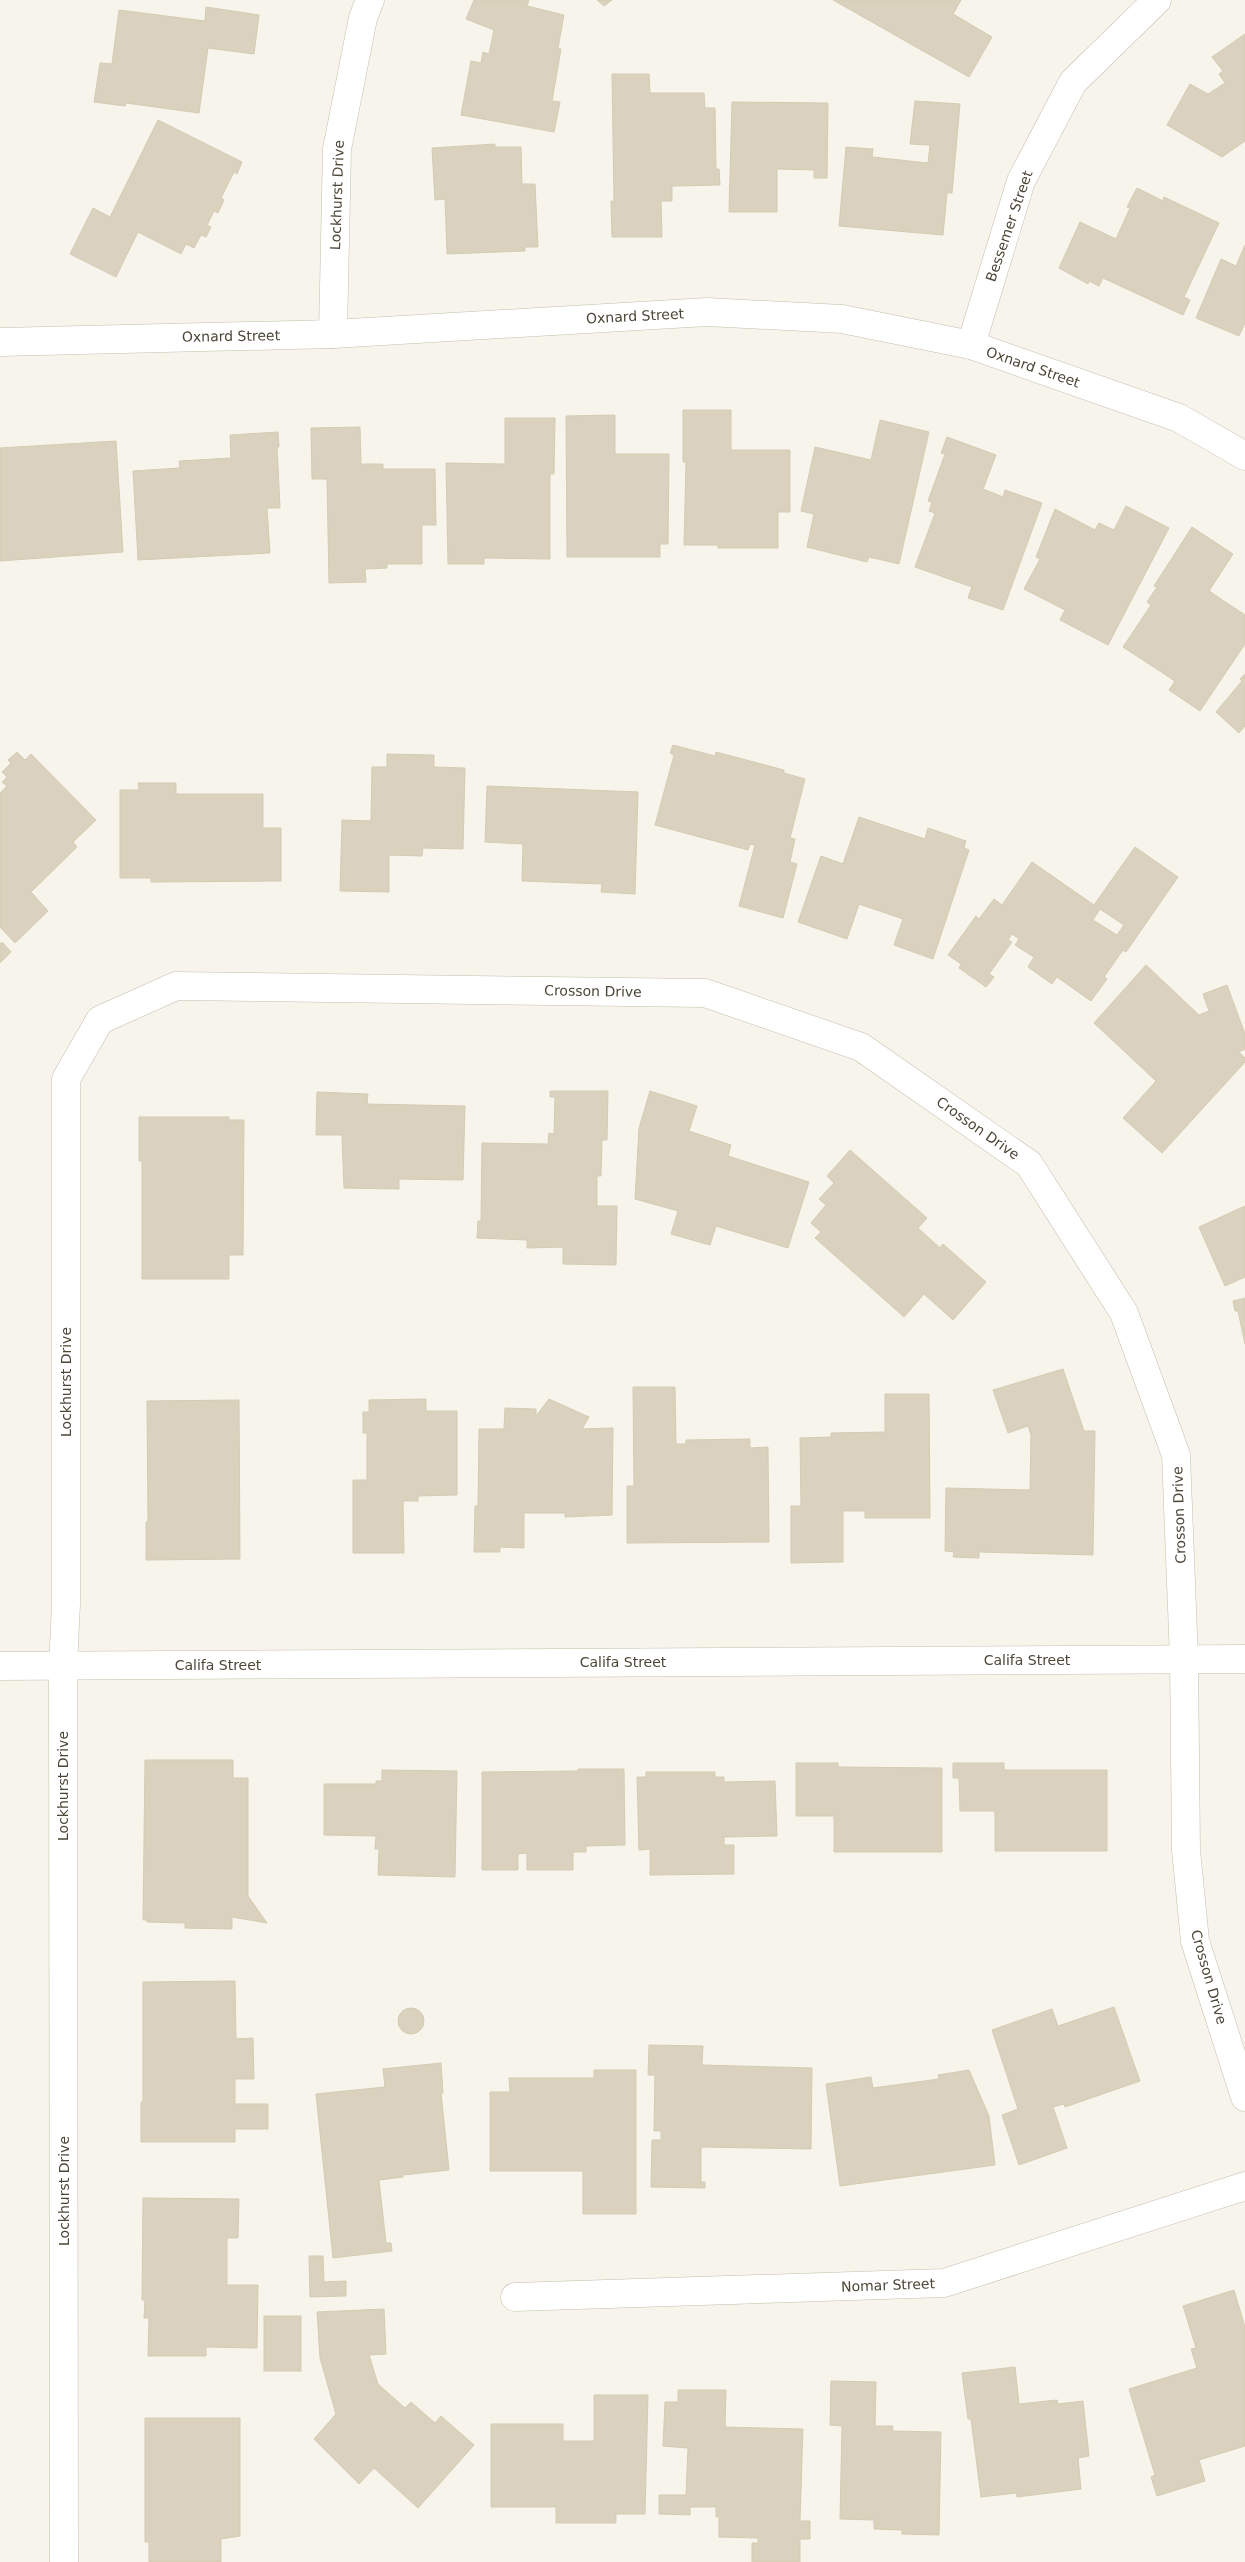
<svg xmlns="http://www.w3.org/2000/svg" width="1245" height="2562" font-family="'DejaVu Sans',sans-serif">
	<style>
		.building { fill: #dad2bf; stroke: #d5cbb1; fill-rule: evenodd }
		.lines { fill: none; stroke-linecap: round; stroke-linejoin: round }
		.minor-casing { stroke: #c4beac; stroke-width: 29 }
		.minor { stroke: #fff; stroke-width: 28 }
		.labels { text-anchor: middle; stroke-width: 4; stroke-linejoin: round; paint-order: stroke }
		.street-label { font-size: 14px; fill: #4c4637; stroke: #fff }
	</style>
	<rect width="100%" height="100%" fill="#f7f4eb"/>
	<g class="building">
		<polygon points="474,0 529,0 527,6 564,15 558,48 561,49 552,101 560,102 554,132 461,115 471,61 481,63 483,52 489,54 494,30 466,19"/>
		<polygon points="597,0 612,0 604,6"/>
		<polygon points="833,0 961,0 953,14 992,37 969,77"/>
		<polygon points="206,7 259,15 254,54 208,48 199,113 126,103 125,106 94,102 100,63 112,64 119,10 205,21"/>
		<polygon points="1245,34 1245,141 1222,157 1167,125 1190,84 1208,94 1225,83 1219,74 1223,71 1212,57"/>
		<polygon points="612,74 649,74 650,93 704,93 705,108 715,108 716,169 719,169 720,185 672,186 672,201 661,201 662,237 612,237 611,201 614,201"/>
		<polygon points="915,101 960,104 952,193 947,193 943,235 839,226 846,147 873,149 872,157 928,163 930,145 910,144"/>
		<polygon points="732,102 828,103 827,178 814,178 814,170 777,169 777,212 729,212"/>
		<polygon points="158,120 242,162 237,174 234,172 221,198 224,200 218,213 214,211 207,225 211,227 206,237 201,235 194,248 186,244 181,254 138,232 116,277 70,254 93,208 110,217"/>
		<polygon points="495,144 495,147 521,147 522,184 535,184 538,247 525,247 525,251 447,254 445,199 435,200 432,148"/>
		<polygon points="1137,188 1163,201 1164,197 1219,223 1184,297 1190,300 1183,315 1103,278 1099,286 1089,281 1088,284 1059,268 1080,222 1116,239 1130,208 1127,207"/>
		<polygon points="1245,245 1245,323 1239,336 1196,318 1221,259 1236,266"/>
		<polygon points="683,410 731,410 731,450 790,450 790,512 778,512 778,548 718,548 718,545 684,545 686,462 683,462"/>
		<polygon points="615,415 615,454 669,454 668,544 660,544 660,557 567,557 566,416"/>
		<polygon points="505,418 555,418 554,474 550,474 550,559 484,558 484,564 448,564 446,463 505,464"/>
		<polygon points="880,420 929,432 899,564 869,557 867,562 807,547 814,514 801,511 815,447 871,460"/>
		<polygon points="360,427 361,464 383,464 383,469 435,469 436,525 422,525 422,564 387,564 387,568 365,569 366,582 329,583 327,479 312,479 311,428"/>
		<polygon points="278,432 279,447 277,447 280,508 267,508 270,553 138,560 133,471 180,468 179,461 231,458 230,435"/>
		<polygon points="947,437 996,455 983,489 1003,497 1005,490 1042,503 1003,610 968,598 972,587 915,567 935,513 929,511 932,502 928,501 945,454 941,453"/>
		<polygon points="116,441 123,552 0,561 0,448"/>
		<polygon points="1126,506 1169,528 1108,645 1060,620 1065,610 1024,589 1040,559 1036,557 1055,509 1095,530 1099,523 1114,530"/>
		<polygon points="1192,527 1233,554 1209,591 1245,615 1245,644 1200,711 1169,690 1175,681 1123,647 1151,605 1147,602 1157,587 1154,586"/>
		<polygon points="1245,674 1245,726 1239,733 1216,712 1242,681 1240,679"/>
		<polygon points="673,745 715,756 716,752 784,770 784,773 805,779 790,838 795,839 790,862 797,864 783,918 739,906 755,845 750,844 748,850 655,825 674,755 670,753"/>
		<polygon points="17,752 25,760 31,754 96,820 73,842 77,847 31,892 48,911 15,943 0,927 0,793 7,786 2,782 7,777 2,772 11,763 8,760"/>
		<polygon points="387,754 434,755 434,767 465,768 463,849 423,848 422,856 389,855 389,892 340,891 342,820 371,821 372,767 387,767"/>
		<polygon points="138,783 176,783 176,794 263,794 263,828 281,828 281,881 151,882 151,878 120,878 120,790 139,790"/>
		<polygon points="487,786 638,792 635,894 601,892 602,884 522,881 523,844 485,842"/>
		<polygon points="859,817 925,839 928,828 966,841 964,848 969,850 933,959 894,945 903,919 859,904 847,939 798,922 821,856 843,864"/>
		<path d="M1135,847L1178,877L1126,952L1123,950L1104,977L1107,979L1091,1001L1057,977L1052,984L1028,967L1034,957L1015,945L1019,939L1012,934L1008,940L1012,942L989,974L994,977L986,987L959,968L961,964L948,955L976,916L979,919L994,899L1002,905L1032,862L1094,905ZM1100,909L1124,925L1117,935L1093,920Z"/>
		<polygon points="0,943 3,943 11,952 0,963"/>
		<polygon points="1146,965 1199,1015 1209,1011 1203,994 1227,985 1245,1034 1245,1049 1239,1052 1245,1058 1245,1062 1162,1153 1123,1118 1156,1081 1094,1023"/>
		<polygon points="550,1091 608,1091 607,1140 602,1140 601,1176 597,1176 597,1206 617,1206 616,1265 563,1264 563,1247 527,1248 527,1240 477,1238 478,1221 481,1221 482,1143 548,1144 549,1133 554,1134 555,1097 550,1097"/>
		<polygon points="650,1091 697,1106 689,1131 731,1145 728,1156 809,1182 788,1248 716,1226 710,1245 671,1234 678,1211 635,1199 639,1128"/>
		<polygon points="317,1092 368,1094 367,1104 465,1106 463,1180 399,1179 399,1189 344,1188 342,1135 316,1135"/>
		<polygon points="139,1117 229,1117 229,1120 244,1120 243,1255 229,1255 229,1279 142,1279 142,1161 139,1161"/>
		<polygon points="850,1150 927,1218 918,1228 940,1248 943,1244 986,1282 953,1320 924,1294 904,1317 815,1238 821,1232 811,1223 826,1205 819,1199 834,1183 827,1176"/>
		<polygon points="1245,1206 1245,1277 1225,1286 1199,1227"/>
		<polygon points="1245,1298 1245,1344 1238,1311 1235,1311 1233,1301"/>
		<polygon points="1063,1369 1084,1431 1095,1431 1093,1555 979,1552 979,1558 953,1557 954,1552 945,1551 946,1488 1030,1490 1031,1435 1028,1426 1008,1433 993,1390"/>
		<polygon points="633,1387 675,1387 676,1444 686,1444 686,1440 750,1439 750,1448 768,1447 769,1542 627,1543 627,1486 634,1486"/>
		<polygon points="885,1394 929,1394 930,1518 865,1518 865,1511 843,1511 843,1562 791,1563 791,1506 801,1506 800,1438 831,1437 831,1433 885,1432"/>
		<polygon points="426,1399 426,1411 457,1411 457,1495 418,1496 418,1501 403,1501 404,1553 353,1553 353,1480 367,1480 367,1433 363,1433 363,1412 369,1412 369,1400"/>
		<polygon points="549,1399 589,1417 582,1429 613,1428 612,1515 565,1517 565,1513 524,1513 524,1548 500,1547 500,1552 474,1552 475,1506 478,1506 479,1429 504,1429 505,1408 536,1409 536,1416"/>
		<polygon points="239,1400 240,1559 146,1560 146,1522 148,1521 147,1401"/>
		<polygon points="145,1760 233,1760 233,1778 248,1778 248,1896 267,1923 232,1917 232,1929 185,1928 185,1923 147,1922 147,1920 143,1920"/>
		<polygon points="796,1763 838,1763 838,1767 942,1768 942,1852 834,1852 834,1816 796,1816"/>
		<polygon points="953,1763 1004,1763 1004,1770 1107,1770 1107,1851 995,1851 995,1811 960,1811 959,1778 953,1778"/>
		<polygon points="578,1769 624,1769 625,1845 586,1846 586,1852 573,1852 573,1870 527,1870 527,1853 518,1854 518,1870 482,1870 482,1772 578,1771"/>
		<polygon points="382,1770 457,1771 455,1877 378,1875 379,1849 375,1849 376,1836 324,1835 324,1784 376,1784 376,1781 382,1781"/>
		<polygon points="646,1772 715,1772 715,1777 724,1777 724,1782 775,1781 777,1836 724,1837 724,1845 734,1845 734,1874 650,1875 650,1849 639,1850 637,1777 646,1777"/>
		<polygon points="235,1981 236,2039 253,2038 254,2079 235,2079 235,2104 268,2104 268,2129 235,2129 235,2142 141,2142 141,2102 143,2102 143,1982"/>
		<polygon points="1114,2007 1140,2081 1065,2107 1064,2104 1053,2107 1067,2148 1019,2165 1002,2115 1018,2109 992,2030 1052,2009 1058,2026"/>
		<circle cx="411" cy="2021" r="13"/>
		<polygon points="649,2045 703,2046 702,2065 812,2068 811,2149 701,2147 701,2182 705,2182 705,2188 651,2187 652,2140 661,2140 661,2131 654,2131 655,2075 648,2075"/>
		<polygon points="441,2063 443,2093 441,2093 449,2170 403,2175 403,2177 379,2180 386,2243 391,2243 392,2251 333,2258 316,2094 385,2087 383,2069"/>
		<polygon points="594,2070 636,2070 636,2214 583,2214 583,2171 490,2171 490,2092 510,2092 509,2078 594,2078"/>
		<polygon points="969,2070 989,2116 995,2165 840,2186 826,2084 871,2077 873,2088 939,2079 938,2075"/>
		<polygon points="143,2198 239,2199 238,2238 227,2238 227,2285 258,2285 257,2348 206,2347 206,2356 148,2356 149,2318 144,2318 145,2300 142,2300"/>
		<polygon points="309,2256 323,2256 324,2282 346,2281 346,2296 310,2297"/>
		<polygon points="1234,2290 1245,2327 1245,2446 1199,2460 1205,2481 1157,2496 1151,2477 1155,2475 1129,2389 1197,2368 1191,2349 1196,2348 1183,2306"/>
		<polygon points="384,2309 386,2354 369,2355 378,2384 405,2408 411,2402 435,2423 441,2416 474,2445 418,2508 374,2468 359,2484 314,2439 336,2414 320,2358 317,2312"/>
		<rect x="264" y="2316" width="37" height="55"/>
		<polygon points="1015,2367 1019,2404 1057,2400 1058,2404 1083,2401 1089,2456 1078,2458 1081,2489 1017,2497 1016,2493 981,2497 971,2419 968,2419 962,2373"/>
		<polygon points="831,2381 876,2382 875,2426 893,2426 892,2431 941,2432 939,2535 902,2534 902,2530 874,2529 874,2520 840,2519 842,2426 830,2425"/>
		<polygon points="678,2390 726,2390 725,2427 803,2429 800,2521 810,2521 810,2539 800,2539 800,2562 752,2562 752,2543 758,2543 758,2538 719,2537 719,2517 716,2517 716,2507 690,2507 690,2515 659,2514 659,2495 686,2495 688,2448 663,2446 665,2402 678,2402"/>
		<polygon points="594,2395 648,2395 645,2514 616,2514 616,2523 556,2523 556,2507 491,2507 491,2424 563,2424 563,2441 594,2441"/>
		<polygon points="145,2418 240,2418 240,2536 221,2539 221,2562 149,2562 149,2542 145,2542"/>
	</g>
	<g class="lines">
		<defs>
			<g id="minor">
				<polyline points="333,334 337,149 363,18 370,0"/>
				<polyline points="0,342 333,334 707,312 842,319 971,345 1179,418 1245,456"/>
				<polyline points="971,345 1021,181 1073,82 1157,0"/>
				<polyline points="0,1666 1245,1659"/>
				<polyline points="515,2297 944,2283 1245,2186"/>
				<polyline points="64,2562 63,1666 66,1604 66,1079 100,1020 176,986 705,993 861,1047 1029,1164 1124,1313 1176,1455 1184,1659 1186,1850 1195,1941 1245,2097"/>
			</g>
		</defs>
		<use href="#minor" class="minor-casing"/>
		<use href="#minor" class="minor"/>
	</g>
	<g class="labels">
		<g class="street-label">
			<text transform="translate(337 195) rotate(-88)" y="5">Lockhurst Drive</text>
			<text transform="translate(1009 226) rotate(-71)" y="5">Bessemer Street</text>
			<text transform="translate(635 316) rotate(-3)" y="5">Oxnard Street</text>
			<text transform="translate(231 336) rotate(-1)" y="5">Oxnard Street</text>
			<text transform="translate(1033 367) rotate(19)" y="5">Oxnard Street</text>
			<text transform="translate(593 991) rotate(1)" y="5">Crosson Drive</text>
			<text transform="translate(978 1128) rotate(35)" y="5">Crosson Drive</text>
			<text transform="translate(66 1382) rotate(-90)" y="5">Lockhurst Drive</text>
			<text transform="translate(1179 1515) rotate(-92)" y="5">Crosson Drive</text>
			<text x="1027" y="1665">Califa Street</text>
			<text x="623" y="1667">Califa Street</text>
			<text x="218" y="1670">Califa Street</text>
			<text transform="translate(63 1786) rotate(-90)" y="5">Lockhurst Drive</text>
			<text transform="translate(1209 1977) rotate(74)" y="5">Crosson Drive</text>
			<text transform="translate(64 2191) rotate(-90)" y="5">Lockhurst Drive</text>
			<text transform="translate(888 2285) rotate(-2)" y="5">Nomar Street</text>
		</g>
	</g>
</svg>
